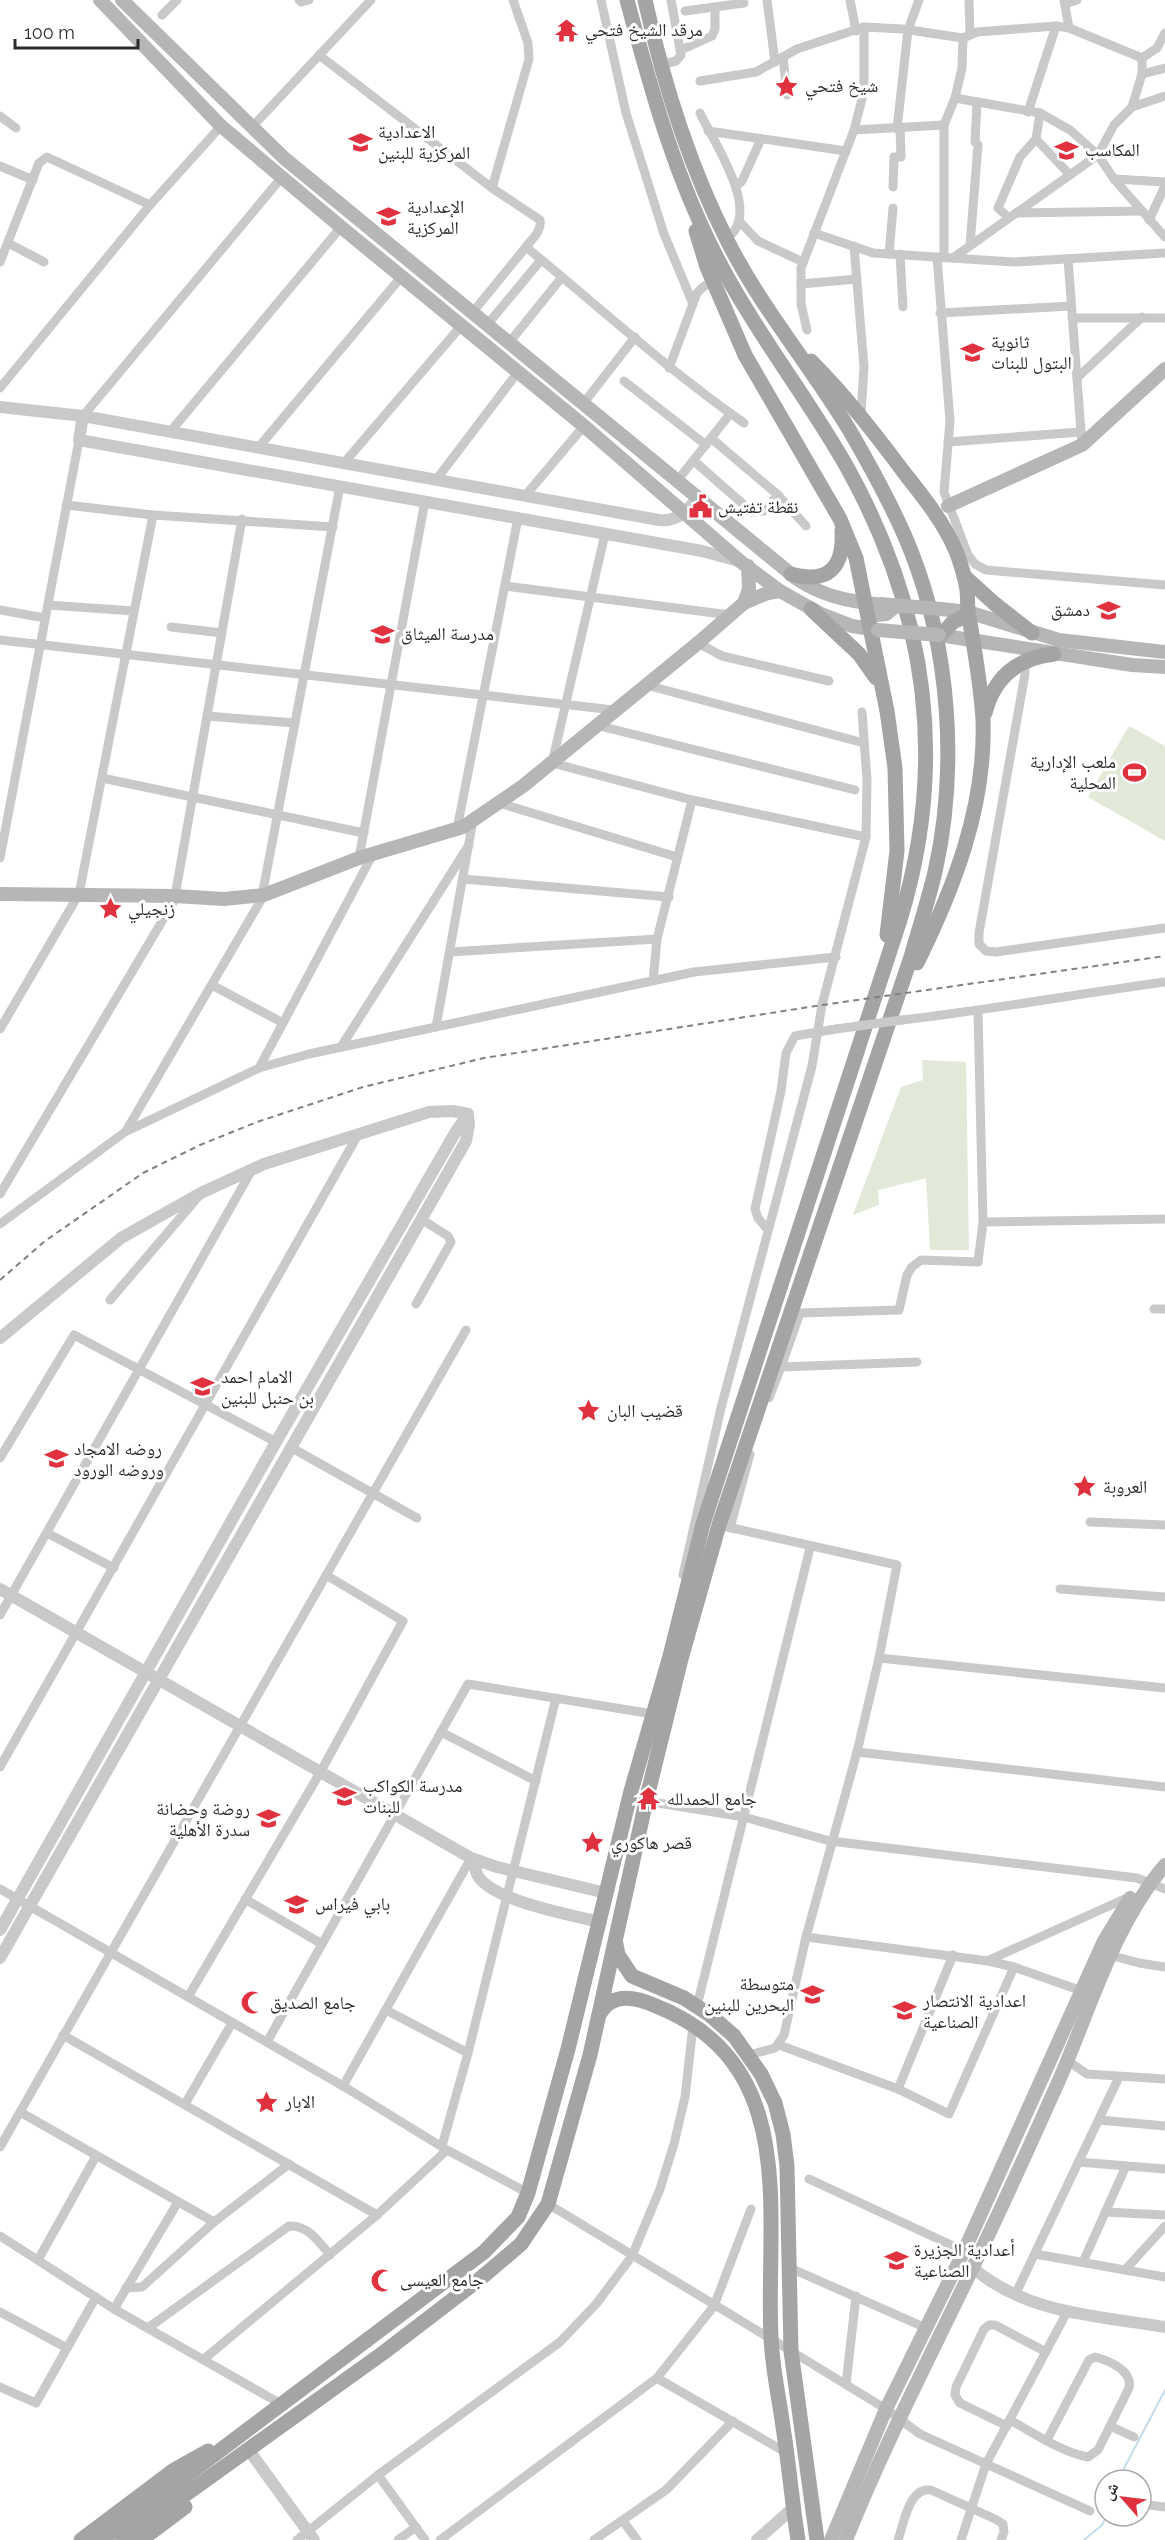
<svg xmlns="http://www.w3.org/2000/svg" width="1165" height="2540" font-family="Raleway,'Noto Naskh Arabic',sans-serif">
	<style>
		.green { fill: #e2e9d9 }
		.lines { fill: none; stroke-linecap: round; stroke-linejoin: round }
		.stream { stroke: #c5dce9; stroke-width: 2 }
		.minor { stroke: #c9c9c9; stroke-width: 9 }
		.tertiary { stroke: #c9c9c9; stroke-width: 12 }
		.secondary { stroke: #b6b6b6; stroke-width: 14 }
		.primary { stroke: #a4a4a4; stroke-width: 15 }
		.rail { stroke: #818181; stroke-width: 2; stroke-dasharray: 6 4.5; stroke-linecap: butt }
		.minor-bridge { stroke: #c9c9c9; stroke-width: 9 }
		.secondary-bridge { stroke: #b6b6b6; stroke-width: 14 }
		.labels { text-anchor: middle; stroke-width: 6; stroke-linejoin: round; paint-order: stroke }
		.poi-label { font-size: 18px; fill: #2c2c2c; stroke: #fff; text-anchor: start }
	</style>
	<rect width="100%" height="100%" fill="#fff"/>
	<g class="green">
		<polygon points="1129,726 1165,746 1165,841 1088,797"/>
		<polygon points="922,1060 966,1062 969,1250 930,1250 926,1178 878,1190 879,1205 853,1215 901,1087 923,1080"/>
	</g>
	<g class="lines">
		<g class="stream">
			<polyline points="1118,2480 1165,2390"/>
			<polyline points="1084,2540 1102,2525 1107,2516"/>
		</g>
		<g class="minor">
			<polyline points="299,0 301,2 309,0"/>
			<polyline points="601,0 626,113 664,234 693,304"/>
			<polyline points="767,0 775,62"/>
			<polyline points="850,0 856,31"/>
			<polyline points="969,0 970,35"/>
			<polyline points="1064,0 1069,28 1142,58"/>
			<polyline points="1065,4 1077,0"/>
			<polyline points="685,11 744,3"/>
			<polyline points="162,15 177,0"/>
			<polyline points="681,50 712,36 715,29 715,7"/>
			<path d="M319,55L492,188L540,220C542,231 532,239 526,247"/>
			<polyline points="783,57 787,95"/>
			<polyline points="659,65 676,61 681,55 671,0"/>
			<polyline points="1142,74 1165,68"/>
			<polyline points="700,81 756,72 797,49 864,27 903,29 963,38 977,32 1056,26 1069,28"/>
			<polyline points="955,98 1040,113 1070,130 1098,155 1114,179 1165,237"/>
			<polyline points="1132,107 1165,96"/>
			<polyline points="1028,112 1056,26"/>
			<path d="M700,113C714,143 764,214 726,239"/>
			<polyline points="1040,113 1036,139 1070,175"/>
			<polyline points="0,116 16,128"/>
			<polyline points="252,127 371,0"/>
			<polyline points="897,129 908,30 919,0"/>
			<polyline points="854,130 944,125"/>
			<polyline points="708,131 846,151"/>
			<polyline points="0,166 33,180"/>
			<polyline points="1114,179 1165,182"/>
			<polyline points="736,186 742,181 761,139"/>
			<polyline points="893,187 894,157 901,157 900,128"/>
			<polyline points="492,188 529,59 528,43 513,0"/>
			<polyline points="1016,213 1142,211"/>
			<polyline points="1009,218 998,208 1020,157 1036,139"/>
			<polyline points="1149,220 1165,186"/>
			<polyline points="740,222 758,241 803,262"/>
			<polyline points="814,233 873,253 1014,262 1165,253"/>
			<polyline points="8,243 44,262"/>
			<polyline points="970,245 978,145 975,142 977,102"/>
			<polyline points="854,246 864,367 861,415"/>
			<polyline points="889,254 893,208"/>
			<polyline points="900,254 903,307"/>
			<polyline points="937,257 950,421 944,492 968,555"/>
			<polyline points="944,257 944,125 955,98 962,68 963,38"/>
			<polyline points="953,258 1098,155 1114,125 1132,107 1142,74 1142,58 1157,48 1165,33"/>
			<polyline points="1068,259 1082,445"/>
			<polyline points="0,262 39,163 47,157 150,205"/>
			<polyline points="801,284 857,279"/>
			<path d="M472,313L526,247C598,306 667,369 744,423"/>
			<polyline points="940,313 1071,306"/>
			<polyline points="1072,318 1165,318"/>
			<polyline points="487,325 541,260"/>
			<polyline points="807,330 801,304 801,268 854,130 864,91 864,27"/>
			<polyline points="509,343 562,277"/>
			<polyline points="669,368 697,293 703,287 715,280"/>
			<polyline points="1077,378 1142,317"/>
			<polyline points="624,381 706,445"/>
			<polyline points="0,388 150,205 221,126"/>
			<polyline points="583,404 635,337"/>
			<polyline points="83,416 282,177"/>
			<polyline points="170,432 341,227"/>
			<polyline points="711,438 778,495 806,526"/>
			<polyline points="948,442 1081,432"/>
			<polyline points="258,448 402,276"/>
			<polyline points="694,461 752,512 764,511 778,495"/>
			<polyline points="344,463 461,326"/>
			<polyline points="436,480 518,372"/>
			<polyline points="677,481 730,414"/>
			<polyline points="525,496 584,426"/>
			<polyline points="66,505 153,515 333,527"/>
			<polyline points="605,534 552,763 692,800 866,837"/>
			<polyline points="965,557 968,555 975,564 986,570 1165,585"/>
			<polyline points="505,586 730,615"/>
			<polyline points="48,605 134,611"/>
			<polyline points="0,610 45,618"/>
			<polyline points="171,627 222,633"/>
			<polyline points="0,640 614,710"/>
			<polyline points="698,643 722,656 829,681"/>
			<polyline points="1025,660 1025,674 979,933 979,944 986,951 996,952 1165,928"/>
			<polyline points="646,685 864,743"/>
			<polyline points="207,716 295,723"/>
			<polyline points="596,725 855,790"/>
			<polyline points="102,778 364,833"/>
			<polyline points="499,803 677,857"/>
			<polyline points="457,829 518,518"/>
			<polyline points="0,858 79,440"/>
			<polyline points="359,858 425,501"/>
			<polyline points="463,879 669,897"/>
			<polyline points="175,896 242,519"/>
			<polyline points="262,896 340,486"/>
			<polyline points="450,952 657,939"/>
			<polyline points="653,981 657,939 692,800"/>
			<polyline points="212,985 283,1023"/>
			<path d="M902,1020C990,1010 1077,994 1165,982"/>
			<polyline points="436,1027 473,820"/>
			<polyline points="0,1029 79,894 153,515"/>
			<polyline points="341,1047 469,845"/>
			<polyline points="259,1068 373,854"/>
			<polyline points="126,1131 264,895"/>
			<polyline points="0,1194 177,896"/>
			<polyline points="983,1222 1165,1219"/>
			<polyline points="0,1224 125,1132 259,1068 309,1054 694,972 836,957"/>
			<polyline points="767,1229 758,1218 755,1209 781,1091 786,1053 795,1036 836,1029"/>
			<polyline points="110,1300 198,1197"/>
			<polyline points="416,1304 451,1242 448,1236 421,1219"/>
			<polyline points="1154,1309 1165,1309"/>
			<polyline points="791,1311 800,1313 899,1310 907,1275 912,1267 921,1260 978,1262 983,1222 978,1012"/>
			<polyline points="781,1367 800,1313"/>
			<polyline points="769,1398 781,1367 917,1362"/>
			<polyline points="292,1448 417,1518"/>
			<polyline points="0,1458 74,1335 276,1442"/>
			<polyline points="1090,1522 1165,1525"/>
			<polyline points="719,1525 897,1565 879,1658 857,1752 806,1937 784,2035 775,2048 749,2055"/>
			<polyline points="730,1528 750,1454"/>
			<polyline points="47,1533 114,1568"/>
			<polyline points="683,1575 721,1408 812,1066 822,1005 866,837 867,780 862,712"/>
			<polyline points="1060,1589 1165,1597"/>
			<polyline points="0,1615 253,1168"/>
			<polyline points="879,1658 1165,1688"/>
			<polyline points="441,1732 536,1781"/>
			<polyline points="857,1752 1165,1787"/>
			<polyline points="0,1767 359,1133"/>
			<polyline points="646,1801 744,1817 830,1841 1137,1878 1165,1889"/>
			<polyline points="0,1889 343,2086 447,2150 528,2193"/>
			<polyline points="245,1899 322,1944"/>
			<polyline points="806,1937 988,1961 1014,1967 1082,1991"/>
			<polyline points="1106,1954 1139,1963 1165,1967"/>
			<polyline points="989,1960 1129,1897"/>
			<polyline points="188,1997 321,1771 403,1621 326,1575"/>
			<polyline points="697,2006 810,1548"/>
			<polyline points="386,2010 468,2053"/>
			<polyline points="63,2035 377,2215 447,2150"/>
			<polyline points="267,2042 468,1684 653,1714"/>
			<polyline points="779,2045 898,2089 949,2114 1014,1967"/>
			<polyline points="1068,2061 1087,2074 1165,2079"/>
			<polyline points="343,2086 471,1858"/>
			<polyline points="898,2089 953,1955"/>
			<polyline points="185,2104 232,2023"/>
			<polyline points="20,2112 214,2222"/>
			<polyline points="1099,2120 1165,2126"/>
			<polyline points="442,2146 468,2053 556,1698"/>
			<polyline points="0,2147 466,1330"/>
			<polyline points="1078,2162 1165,2169"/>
			<polyline points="809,2179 964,2251"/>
			<polyline points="548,2204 791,2351 886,2409 920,2434 1090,2511"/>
			<polyline points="1105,2212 1165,2215"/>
			<polyline points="0,2236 114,2309 281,2404"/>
			<polyline points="1035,2254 1165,2277"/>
			<polyline points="38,2260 96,2156"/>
			<polyline points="1083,2262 1126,2166"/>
			<polyline points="788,2267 926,2328"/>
			<polyline points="1125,2270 1165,2226"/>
			<polyline points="126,2288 142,2287 214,2222 289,2164"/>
			<polyline points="1015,2295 1119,2077"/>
			<polyline points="114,2309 178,2202"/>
			<polyline points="0,2312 67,2348"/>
			<path d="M148,2328L289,2226C308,2225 318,2241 330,2255"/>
			<polyline points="204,2359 377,2215"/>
			<polyline points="657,2378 787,2453"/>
			<polyline points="846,2384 856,2296"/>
			<polyline points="0,2387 36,2403 96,2297"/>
			<path d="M1010,2420C1034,2433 1061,2452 1088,2457L1098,2450L1129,2388C1133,2371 1110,2361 1095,2357L1089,2360L1047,2440"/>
			<polyline points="1007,2426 960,2403 955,2395 956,2387 984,2329 989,2325 995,2325 1046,2352"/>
			<polyline points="1110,2426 1134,2437"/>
			<polyline points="378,2475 425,2540"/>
			<polyline points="1141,2504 1165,2507"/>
			<polyline points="623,2521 637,2540"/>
			<polyline points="297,2540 378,2475 560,2342 597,2303 632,2256 660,2189 674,2144 685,2097 693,2026"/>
			<polyline points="398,2540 416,2527"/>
			<polyline points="440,2540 657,2378 714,2306 751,2209"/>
			<polyline points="594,2540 666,2490 733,2421"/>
			<path d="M898,2540C904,2523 909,2487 931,2490L995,2519L1003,2524L1004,2532L1001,2540"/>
			<polyline points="961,2540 986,2464 1067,2312"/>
		</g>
		<g class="tertiary">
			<path d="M0,407L83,416L659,520C678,522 686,511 698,498"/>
			<polyline points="83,416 79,440 702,551 735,560"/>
			<polyline points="0,1338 121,1238 201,1193 264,1164 429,1112 453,1111 468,1114"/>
			<polyline points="0,1589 471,1858 497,1867 606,1893"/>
			<path d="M477,1861C461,1897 578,1916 600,1922"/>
			<polyline points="0,1930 276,1442 455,1133 468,1114"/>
			<polyline points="0,1958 466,1141 469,1125 468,1114"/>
			<path d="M973,2268C1027,2314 1098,2316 1165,2327"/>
			<polyline points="248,2449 314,2540"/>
			<polyline points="757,2540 793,2508"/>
		</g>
		<g class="secondary">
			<polyline points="100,0 221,126 341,227 584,426 741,562 780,591 821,614 852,626 878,630"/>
			<path d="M122,0L284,158L797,579C821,595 846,601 875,604"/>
			<polyline points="948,506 1082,445 1165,369"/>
			<polyline points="744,603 749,589 748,566"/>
			<polyline points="941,609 968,612 1059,640 1165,652"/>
			<polyline points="868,616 886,614 896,606"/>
			<polyline points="939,635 1132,665 1165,667"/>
			<polyline points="0,894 175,896 224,899 264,895 359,858 463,827 523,786 698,643 744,603 765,594 780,591"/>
			<polyline points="831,2540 886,2409 964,2251 1104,1941 1130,1898"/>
			<path d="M846,2540C883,2447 929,2359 972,2269C1000,2212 1026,2154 1052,2096C1088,2019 1109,1931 1165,1865"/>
		</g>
		<g class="primary">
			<polyline points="696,231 707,267 745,355 840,519 856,558 887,711 895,768 897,851 887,935"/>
			<path d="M811,361C846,396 876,435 906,475C925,499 944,523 956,551C961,564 965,577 967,590C968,599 967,608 969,617C975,652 981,685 983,720C986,806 954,888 917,963"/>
			<path d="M791,574C828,584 844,568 842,531"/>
			<polyline points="964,576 995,604 1032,633"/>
			<polyline points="811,609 859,654 876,678"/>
			<polyline points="941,635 953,622 968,615"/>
			<path d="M985,713C994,677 1018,658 1054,654"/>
			<polyline points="616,1944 618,1955 632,1976 684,1998 710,2015 734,2036 761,2074 775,2103 783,2134 787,2166 791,2351 817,2540"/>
			<path d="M600,2013C613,1992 636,1997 656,2006C802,2064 765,2214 771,2337C772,2367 779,2397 783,2427C789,2465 792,2502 798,2540"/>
			<polyline points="81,2540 174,2470 208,2451"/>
			<path d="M101,2540L484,2252L518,2217L528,2193L568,2049L631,1791L670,1656L703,1524L900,920C948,763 927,612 848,469C810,401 761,340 724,271C677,185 652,93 627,0"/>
			<path d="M122,2540L383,2353L481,2278L521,2244L548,2204L590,2055L646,1801L681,1659L719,1525L911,957C919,929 928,901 935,872C958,769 950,650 911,551C895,510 872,469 850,431C811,366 761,308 727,240C689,165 663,81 645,0"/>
			<polyline points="141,2540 185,2507"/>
		</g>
		<polyline class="rail" points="0,1280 45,1241 143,1173 200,1145 257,1122 363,1087 484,1058 822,1005 1165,956"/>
		<polyline class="minor-bridge" points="836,1029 902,1020"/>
		<g class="secondary-bridge">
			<polyline points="880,604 941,609"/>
			<polyline points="878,630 939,635"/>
		</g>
	</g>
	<defs>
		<symbol id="temple-bare" viewBox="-9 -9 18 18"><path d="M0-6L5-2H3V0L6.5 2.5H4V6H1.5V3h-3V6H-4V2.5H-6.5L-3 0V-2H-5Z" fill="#e0313f" stroke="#fff" stroke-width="2.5" paint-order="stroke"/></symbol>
		<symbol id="sight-bare" viewBox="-9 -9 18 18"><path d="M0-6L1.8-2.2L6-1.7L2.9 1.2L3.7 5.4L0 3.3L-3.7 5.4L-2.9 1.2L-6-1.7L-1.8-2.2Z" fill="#e0313f" stroke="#fff" stroke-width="2.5" paint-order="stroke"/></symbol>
		<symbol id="school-bare" viewBox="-9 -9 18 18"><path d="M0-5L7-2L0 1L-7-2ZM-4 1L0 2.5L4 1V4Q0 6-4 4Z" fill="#e0313f" stroke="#fff" stroke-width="2.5" paint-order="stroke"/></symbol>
		<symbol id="civic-bare" viewBox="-9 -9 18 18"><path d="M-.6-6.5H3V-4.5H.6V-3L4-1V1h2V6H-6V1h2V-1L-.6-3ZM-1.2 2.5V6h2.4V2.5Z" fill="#e0313f" stroke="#fff" stroke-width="2.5" paint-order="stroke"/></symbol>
		<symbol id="stadium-bare" viewBox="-9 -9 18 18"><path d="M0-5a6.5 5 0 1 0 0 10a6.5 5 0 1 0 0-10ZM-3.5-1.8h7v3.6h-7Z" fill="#e0313f" stroke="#fff" stroke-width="2.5" paint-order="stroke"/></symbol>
		<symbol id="mosque-bare" viewBox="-9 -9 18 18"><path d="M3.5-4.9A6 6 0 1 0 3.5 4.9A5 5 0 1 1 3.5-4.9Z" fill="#e0313f" stroke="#fff" stroke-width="2.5" paint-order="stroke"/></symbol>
	</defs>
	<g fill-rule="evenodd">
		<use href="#temple-bare" x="550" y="14" width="33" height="33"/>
		<use href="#sight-bare" x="770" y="70" width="33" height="33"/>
		<use href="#school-bare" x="344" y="126" width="33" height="33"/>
		<use href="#school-bare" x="1050" y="134" width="33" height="33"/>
		<use href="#school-bare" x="372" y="200" width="33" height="33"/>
		<use href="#school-bare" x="956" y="336" width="33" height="33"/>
		<use href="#civic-bare" x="684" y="490" width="33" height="33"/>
		<use href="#school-bare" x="1092" y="594" width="33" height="33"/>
		<use href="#school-bare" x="366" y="618" width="33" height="33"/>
		<use href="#stadium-bare" x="1118" y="756" width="33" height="33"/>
		<use href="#sight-bare" x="94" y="892" width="33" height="33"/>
		<use href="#school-bare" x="186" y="1370" width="33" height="33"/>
		<use href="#sight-bare" x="572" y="1394" width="33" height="33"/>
		<use href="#school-bare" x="40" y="1442" width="33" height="33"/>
		<use href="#sight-bare" x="1068" y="1470" width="33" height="33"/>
		<use href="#school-bare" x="328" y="1780" width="33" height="33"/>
		<use href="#temple-bare" x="632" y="1782" width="33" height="33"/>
		<use href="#school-bare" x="252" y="1802" width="33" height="33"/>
		<use href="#sight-bare" x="576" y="1826" width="33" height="33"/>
		<use href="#school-bare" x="280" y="1888" width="33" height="33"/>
		<use href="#school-bare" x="796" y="1978" width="33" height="33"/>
		<use href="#mosque-bare" x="236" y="1986" width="33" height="33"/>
		<use href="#school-bare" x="888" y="1994" width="33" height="33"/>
		<use href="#sight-bare" x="250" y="2086" width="33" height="33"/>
		<use href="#school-bare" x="880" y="2244" width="33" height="33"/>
		<use href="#mosque-bare" x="366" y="2264" width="33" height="33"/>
	</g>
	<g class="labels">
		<g class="poi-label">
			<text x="585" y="36">مرقد الشيخ فتحي</text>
			<text x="805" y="92">شيخ فتحي</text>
			<text x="378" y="138">الاعدادية<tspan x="378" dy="21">المركزية للبنين</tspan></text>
			<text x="1085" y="156">المكاسب</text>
			<text x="407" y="213">الإعدادية<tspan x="407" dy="21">المركزية</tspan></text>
			<text x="991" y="348">ثانوية<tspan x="991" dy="21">البتول للبنات</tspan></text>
			<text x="718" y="513">نقطة تفتيش</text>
			<text x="1090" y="616" text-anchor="end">دمشق</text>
			<text x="401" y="640">مدرسة الميثاق</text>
			<text x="1116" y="768" text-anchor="end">ملعب الإدارية<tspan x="1116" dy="21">المحلية</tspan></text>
			<text x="128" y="915">زنجيلي</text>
			<text x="221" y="1383">الامام احمد<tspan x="221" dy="21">بن حنبل للبنين</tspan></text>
			<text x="607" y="1417">قضيب البان</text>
			<text x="74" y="1455">روضه الامجاد<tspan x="74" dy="21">وروضه الورود</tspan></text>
			<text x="1103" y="1493">العروبة</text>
			<text x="363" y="1792">مدرسة الكواكب<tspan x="363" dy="21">للبنات</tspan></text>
			<text x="667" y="1805">جامع الحمدلله</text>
			<text x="250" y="1815" text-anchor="end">روضة وحضانة<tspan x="250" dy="21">سدرة الأهلية</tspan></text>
			<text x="611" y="1849">قصر هاكوري</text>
			<text x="315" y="1910">بابي فيراس</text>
			<text x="794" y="1990" text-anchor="end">متوسطة<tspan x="794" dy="21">البحرين للبنين</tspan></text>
			<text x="923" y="2007">اعدادية الانتصار<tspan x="923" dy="21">الصناعية</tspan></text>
			<text x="270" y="2009">جامع الصديق</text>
			<text x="285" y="2108">الابار</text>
			<text x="914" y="2256">أعدادية الجزيرة<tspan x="914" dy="21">الصناعية</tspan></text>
			<text x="400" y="2286">جامع العيسى</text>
		</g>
	</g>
	<g transform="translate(1123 2498) rotate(298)"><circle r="28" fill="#ffffff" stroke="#ababab" stroke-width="1.5"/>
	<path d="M0-4.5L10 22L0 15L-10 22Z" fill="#e0313f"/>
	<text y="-9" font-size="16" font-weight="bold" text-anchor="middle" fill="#2c2c2c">ش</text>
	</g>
	<path d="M15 39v9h123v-9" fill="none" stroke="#2c2c2c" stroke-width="3"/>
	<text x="24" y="39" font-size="18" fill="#2c2c2c" stroke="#ffffff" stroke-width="4.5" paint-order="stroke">100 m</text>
</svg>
